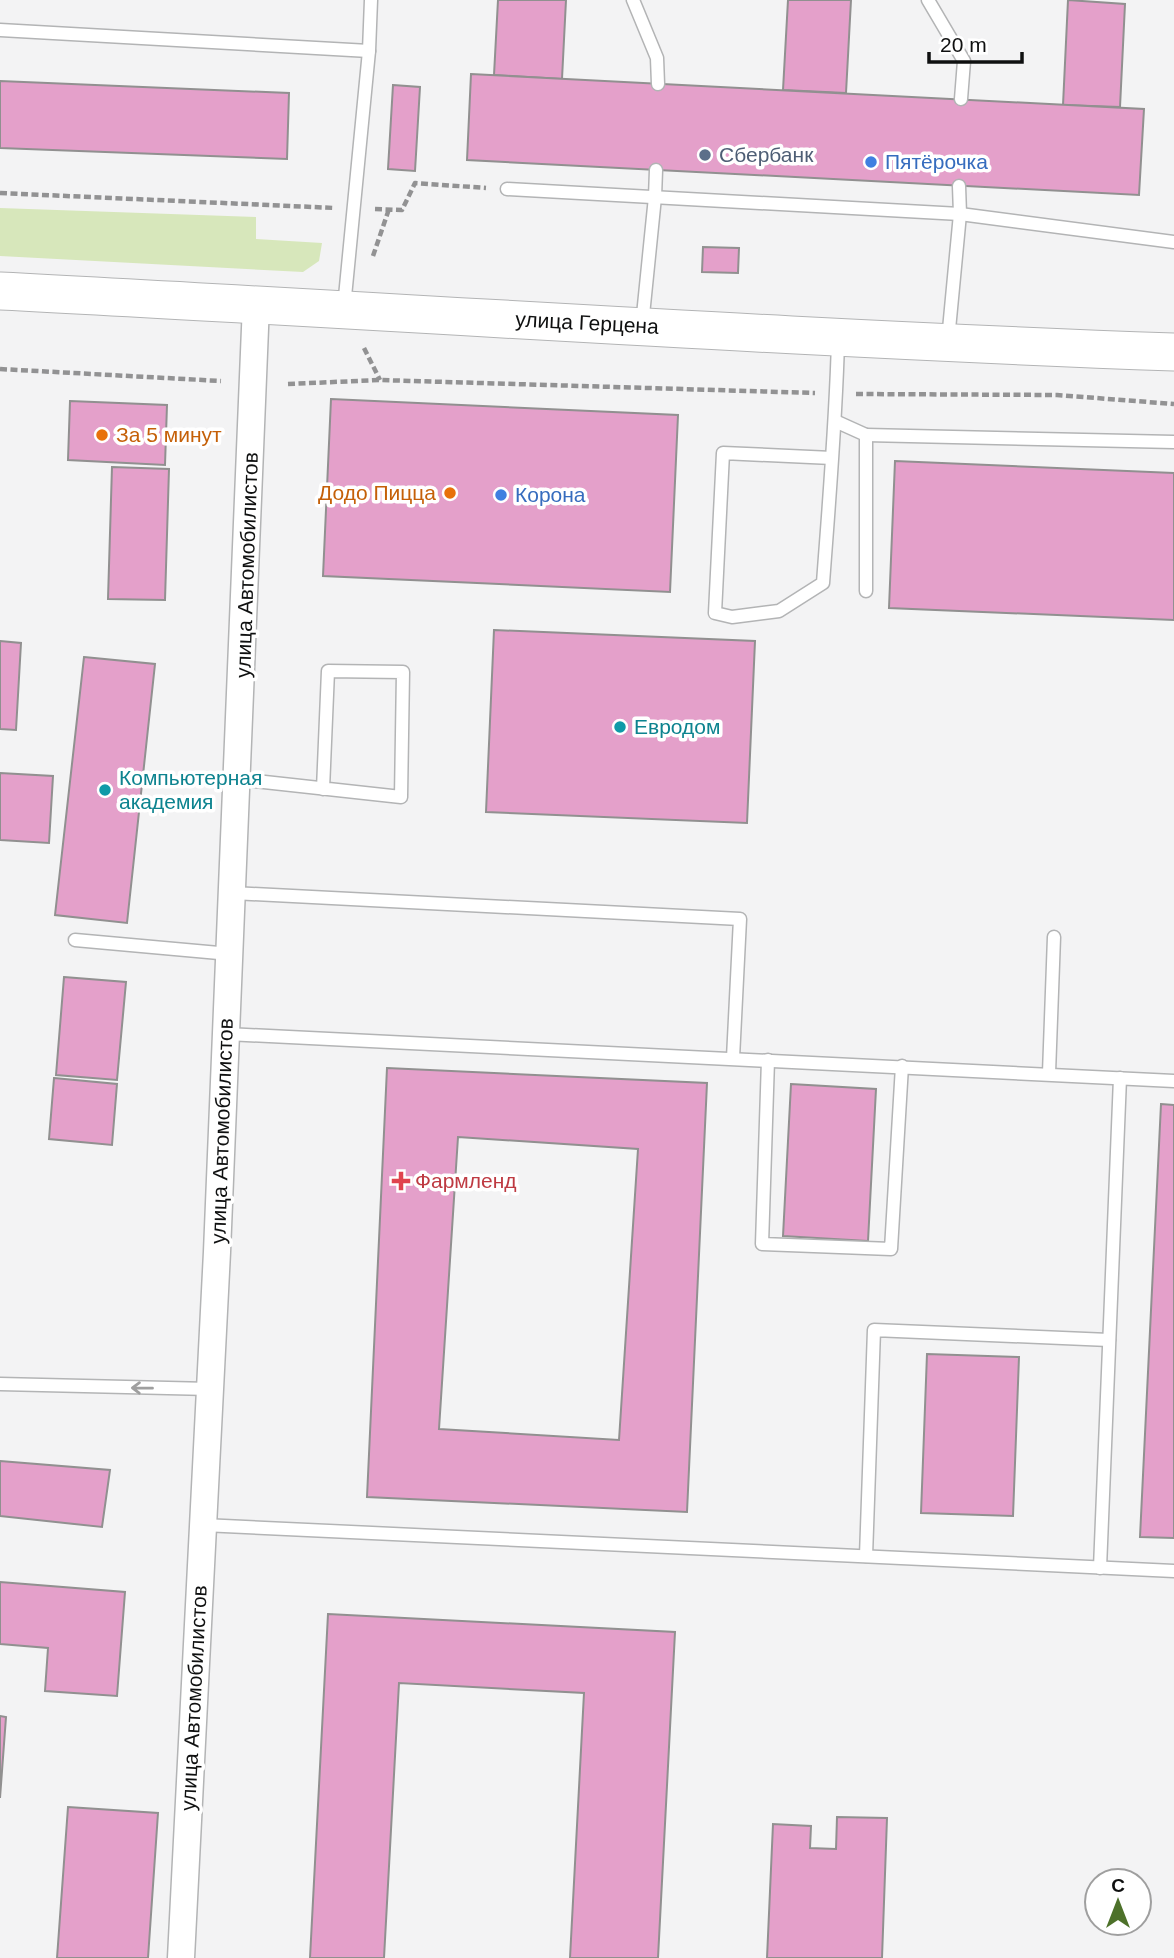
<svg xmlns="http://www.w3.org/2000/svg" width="1174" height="1958" font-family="Arial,sans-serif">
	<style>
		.green { fill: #d7e7bb }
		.building { fill: #e4a0ca; stroke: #919090; stroke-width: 2; fill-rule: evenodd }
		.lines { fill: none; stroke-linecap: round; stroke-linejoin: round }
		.service-casing { stroke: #b3b4b5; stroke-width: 15 }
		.minor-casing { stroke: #b3b4b5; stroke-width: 29 }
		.secondary-casing { stroke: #b3b4b5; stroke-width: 39 }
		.path { stroke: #929293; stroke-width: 4.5; stroke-dasharray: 7 3.5; stroke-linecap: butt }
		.service { stroke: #fff; stroke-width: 12 }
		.minor { stroke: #fff; stroke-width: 26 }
		.secondary { stroke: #fff; stroke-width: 37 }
		.oneway { stroke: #9f9f9f }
		.service-dot { fill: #5c6f8a; stroke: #fff; stroke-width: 2.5 }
		.shop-dot { fill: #3f7fe0; stroke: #fff; stroke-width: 2.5 }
		.food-dot { fill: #e8710a; stroke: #fff; stroke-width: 2.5 }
		.culture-dot { fill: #0f9aa8; stroke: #fff; stroke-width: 2.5 }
		.health-dot { fill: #e0444e; stroke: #fff; stroke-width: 2.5 }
		.labels { text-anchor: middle; stroke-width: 7; stroke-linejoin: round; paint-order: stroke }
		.service-label { font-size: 21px; fill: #4e5e75; stroke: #fff; text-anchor: start }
		.shop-label { font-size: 21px; fill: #366cbe; stroke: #fff; text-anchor: start }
		.street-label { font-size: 21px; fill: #0f1010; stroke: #fff }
		.food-label { font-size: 21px; fill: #c56008; stroke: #fff; text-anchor: start }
		.culture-label { font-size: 21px; fill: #0d838f; stroke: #fff; text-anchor: start }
		.health-label { font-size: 21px; fill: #be3a42; stroke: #fff; text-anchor: start }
	</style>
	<rect width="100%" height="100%" fill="#f3f3f4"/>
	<polygon class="green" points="0,208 256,217 256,239 322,243 319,261 303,272 0,256"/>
	<g class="building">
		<polygon points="498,0 566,0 562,79 494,75"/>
		<polygon points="788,0 851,0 846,93 783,90"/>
		<polygon points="1068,0 1125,4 1120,107 1063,105"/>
		<polygon points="471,74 1144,109 1139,195 467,160"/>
		<polygon points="0,81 289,93 287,159 0,148"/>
		<polygon points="393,85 420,87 415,171 388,169"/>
		<polygon points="703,247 739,248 738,273 702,272"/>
		<polygon points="331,399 678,415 670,592 323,576"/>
		<polygon points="70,401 167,405 165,465 68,460"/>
		<polygon points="895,461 1174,473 1174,620 889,608"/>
		<polygon points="112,467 169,469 165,600 108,599"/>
		<polygon points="494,630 755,641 747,823 486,812"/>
		<polygon points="0,641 21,643 16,730 0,729"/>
		<polygon points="84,657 155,664 127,923 55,915"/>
		<polygon points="0,773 53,776 49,843 0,840"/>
		<polygon points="64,977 126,982 117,1080 56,1075"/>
		<path d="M387,1068L707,1083L687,1512L367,1497ZM458,1137L638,1149L619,1440L439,1429Z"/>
		<polygon points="54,1078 117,1084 112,1145 49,1139"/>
		<polygon points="791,1084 876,1089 868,1241 783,1236"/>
		<polygon points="1161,1104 1174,1105 1174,1538 1140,1537"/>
		<polygon points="927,1354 1019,1357 1013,1516 921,1513"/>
		<polygon points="0,1461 110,1470 102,1527 0,1516"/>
		<polygon points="0,1582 125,1592 117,1696 45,1691 48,1648 0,1644"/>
		<polygon points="328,1614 675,1632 658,1958 570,1958 584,1693 399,1683 384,1958 310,1958"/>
		<polygon points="0,1716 6,1717 0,1798"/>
		<polygon points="68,1807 158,1813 148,1958 57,1958"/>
		<polygon points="837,1817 887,1818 882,1958 767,1958 773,1824 811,1826 810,1848 836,1849"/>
	</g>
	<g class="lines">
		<defs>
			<g id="service">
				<polyline points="633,0 657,58 658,84"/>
				<polyline points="928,0 964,61 961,99"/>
				<polyline points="0,30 369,51"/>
				<polyline points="507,189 960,214 1174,242"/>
				<polyline points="344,307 369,51 371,0"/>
				<polyline points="642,325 655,197 656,170"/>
				<polyline points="948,340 960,214 959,186"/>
				<polyline points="835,421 866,435 866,591"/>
				<polyline points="866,435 1174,442"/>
				<path d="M832,458L723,453L715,613L732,617L779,611L823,583C829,502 836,421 838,340"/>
				<polyline points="237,779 401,797 403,672 328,671 323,789"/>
				<polyline points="233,893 740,919 733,1058"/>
				<polyline points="75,940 230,954"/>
				<polyline points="227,1034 1174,1081"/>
				<polyline points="768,1060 762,1244 891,1249 902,1066"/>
				<polyline points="1049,1073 1054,937"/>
				<polyline points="0,1384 210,1389"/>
				<polyline points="203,1525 1174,1571"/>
				<polyline points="866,1556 874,1330 1109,1340"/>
				<polyline points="1100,1568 1120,1078"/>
			</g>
			<polyline id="minor" points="181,1958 217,1252 256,304"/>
			<path id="secondary" d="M0,291C391,311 782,338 1174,352"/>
		</defs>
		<use href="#service" class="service-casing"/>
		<use href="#minor" class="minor-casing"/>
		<use href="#secondary" class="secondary-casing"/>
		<g class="path">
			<polyline points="0,193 335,208"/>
			<polyline points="375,209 402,210 415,183 486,188"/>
			<polyline points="373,256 389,209"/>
			<polyline points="364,348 380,380"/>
			<polyline points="0,369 221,381"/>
			<polyline points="288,384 380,380 815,393"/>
			<polyline points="856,394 1057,395 1174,404"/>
		</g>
		<use href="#service" class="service"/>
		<use href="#minor" class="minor"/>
		<use href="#secondary" class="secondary"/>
	</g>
	<defs><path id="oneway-shaft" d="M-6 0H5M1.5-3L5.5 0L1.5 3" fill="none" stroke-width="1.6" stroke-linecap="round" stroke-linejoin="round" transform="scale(1.75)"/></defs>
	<use class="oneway" href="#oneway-shaft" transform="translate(142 1388) rotate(-179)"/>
	<circle class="service-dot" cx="705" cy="155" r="7"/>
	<g class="shop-dot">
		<circle cx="871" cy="162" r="7"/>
		<circle cx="501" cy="495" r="7"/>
	</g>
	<g class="food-dot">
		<circle cx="102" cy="435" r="7"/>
		<circle cx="450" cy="493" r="7"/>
	</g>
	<g class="culture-dot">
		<circle cx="620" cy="727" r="7"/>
		<circle cx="105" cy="790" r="7"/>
	</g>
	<path class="health-dot" d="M397.5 1170.5h7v7h7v7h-7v7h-7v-7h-7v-7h7z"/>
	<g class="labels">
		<g class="service-label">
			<text x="719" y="162">Сбербанк</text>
		</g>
		<g class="shop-label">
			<text x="885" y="169">Пятёрочка</text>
			<text x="515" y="502">Корона</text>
		</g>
		<g class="street-label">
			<text transform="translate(587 323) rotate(3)" y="7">улица Герцена</text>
			<text transform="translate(247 565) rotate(-88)" y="7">улица Автомобилистов</text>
			<text transform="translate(222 1131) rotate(-88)" y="7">улица Автомобилистов</text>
			<text transform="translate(194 1698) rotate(-87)" y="7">улица Автомобилистов</text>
		</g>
		<g class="food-label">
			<text x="116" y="442">За 5 минут</text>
			<text x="436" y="500" text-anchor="end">Додо Пицца</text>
		</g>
		<g class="culture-label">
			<text x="634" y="734">Евродом</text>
			<text x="119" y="785">Компьютерная<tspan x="119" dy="24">академия</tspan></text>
		</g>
		<g class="health-label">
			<text x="415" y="1188">Фармленд</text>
		</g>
	</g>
	<g transform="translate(1118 1902)"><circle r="33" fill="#ffffff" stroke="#9f9f9f" stroke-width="2"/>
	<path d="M0-5L12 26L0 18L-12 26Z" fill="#4d712a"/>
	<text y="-10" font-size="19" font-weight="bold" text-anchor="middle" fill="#0f1010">С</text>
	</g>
	<path d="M929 52v10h93v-10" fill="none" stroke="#0f1010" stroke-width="3.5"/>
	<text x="940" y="52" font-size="21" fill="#0f1010" stroke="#ffffff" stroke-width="5" paint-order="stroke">20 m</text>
</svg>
